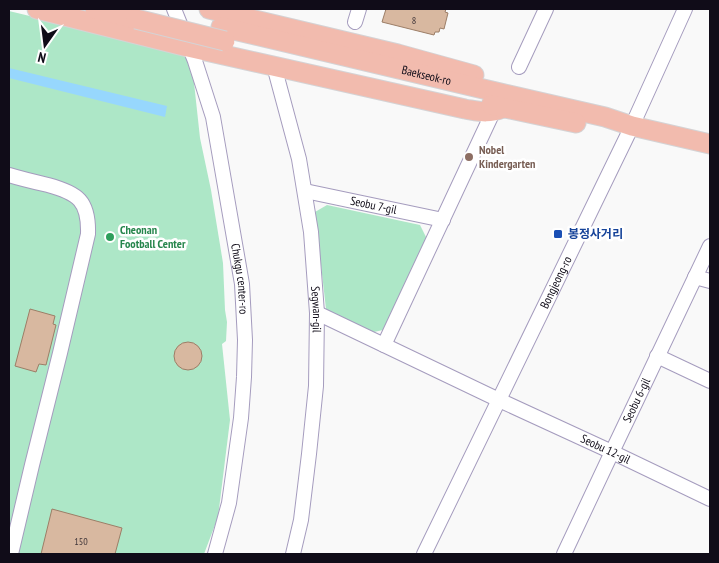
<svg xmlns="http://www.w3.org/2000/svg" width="719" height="563" font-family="'PT Sans Narrow','Noto Sans KR',sans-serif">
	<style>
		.green { fill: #ade7c7 }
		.water { fill: #97d7fd }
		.building { fill: #d8b8a0; stroke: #9c7e67 }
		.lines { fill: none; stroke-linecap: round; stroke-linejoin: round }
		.minor-casing { stroke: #a59cbe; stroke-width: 16 }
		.major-casing { stroke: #d4d3d5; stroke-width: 21 }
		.minor { stroke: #fff; stroke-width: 14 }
		.major { stroke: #f2bbae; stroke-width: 19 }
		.major-bridge-casing { stroke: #d4d3d5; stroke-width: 21; stroke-linecap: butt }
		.major-bridge { stroke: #f2bbae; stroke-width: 19 }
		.education-dot { fill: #8d6e63; stroke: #fff; stroke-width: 2 }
		.transit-dot { fill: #1a4fb4; stroke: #fff; stroke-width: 2 }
		.leisure-dot { fill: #2e9e5b; stroke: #fff; stroke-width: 2 }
		.labels { text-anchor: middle; stroke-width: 5; stroke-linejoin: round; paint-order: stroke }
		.number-label { font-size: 10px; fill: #42373a }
		.street-label { font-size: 12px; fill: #100c18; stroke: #fff }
		.education-label { font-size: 12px; font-weight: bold; fill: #785e54; stroke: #fff; text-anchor: start }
		.leisure-label { font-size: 12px; font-weight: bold; fill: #27864d; stroke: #fff; text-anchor: start }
		.transit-label { font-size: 12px; font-weight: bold; fill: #164399; stroke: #fff; text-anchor: start }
	</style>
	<rect width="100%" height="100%" fill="#f9f9f9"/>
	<g class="green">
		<polygon points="9,11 191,55 200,138 211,190 223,263 225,310 227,322 226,341 222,344 230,420 218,517 204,554 9,554"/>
		<polygon points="327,205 420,225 427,239 383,330 374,332 329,313 326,309 315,212"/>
	</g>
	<polygon class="water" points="9,68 167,106 165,117 9,78"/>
	<g class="building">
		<polygon points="386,9 446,9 445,12 448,13 444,29 440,28 439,32 435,32 434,35 382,22"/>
		<polygon points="30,309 55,316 53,324 56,325 46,365 39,364 36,372 15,366"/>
		<circle cx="188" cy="356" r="14"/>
		<polygon points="52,509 122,528 115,554 41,554"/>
	</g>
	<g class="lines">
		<defs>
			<g id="minor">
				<path id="s1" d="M174,9L195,61L213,117L242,284L245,340L244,377L241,418L229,503L215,554"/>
				<polyline points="355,22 359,9"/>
				<path id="s2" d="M274,66L299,159L311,232L317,313L316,386L309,454L301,520L293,554"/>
				<polyline points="519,67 546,9"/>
				<path d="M9,175C22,179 35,182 48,185C78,193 89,201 88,234L60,353L32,465L11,554"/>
				<path id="s3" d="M305,191L443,220"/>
				<polyline points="695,277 710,281"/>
				<path id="s4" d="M317,313L499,400L612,452L710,499"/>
				<polyline points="384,345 493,112"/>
				<polyline points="657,356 710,381"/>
				<path id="s5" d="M424,554L632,126L685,9"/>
				<path id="s6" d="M564,554L612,452L710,246"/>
			</g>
			<g id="major">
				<path d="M37,9L188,47L465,109C482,112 487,114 503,108"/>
				<polyline points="95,9 136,19"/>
				<polyline points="209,9 398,54 474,75"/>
				<path id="s7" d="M221,27L496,92L605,117L632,126L710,144"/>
				<polyline points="491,105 576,123"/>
			</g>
		</defs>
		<use href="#minor" class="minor-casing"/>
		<use href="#major" class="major-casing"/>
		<use href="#minor" class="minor"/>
		<use href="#major" class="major"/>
		<defs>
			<polyline id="major-bridge" points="136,19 225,41"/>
		</defs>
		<use href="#major-bridge" class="major-bridge-casing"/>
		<use href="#major-bridge" class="major-bridge"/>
	</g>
	<circle class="education-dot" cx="469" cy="157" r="5"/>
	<rect class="transit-dot" x="553" y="229" width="10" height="10" rx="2.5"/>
	<circle class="leisure-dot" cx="110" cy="237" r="5"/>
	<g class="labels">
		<g class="number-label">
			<text x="414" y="24">8</text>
			<text x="81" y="545">150</text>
		</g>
		<g class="street-label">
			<text dy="4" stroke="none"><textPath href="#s7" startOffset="211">Baekseok-ro</textPath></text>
			<text dy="4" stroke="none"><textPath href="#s3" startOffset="70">Seobu 7-gil</textPath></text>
			<text dy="4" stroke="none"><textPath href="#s1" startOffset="279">Chukgu center-ro</textPath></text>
			<text dy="4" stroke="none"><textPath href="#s5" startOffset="302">Bongjeong-ro</textPath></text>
			<text dy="4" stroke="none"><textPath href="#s2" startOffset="248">Segwan-gil</textPath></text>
			<text dy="4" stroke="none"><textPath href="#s6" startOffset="170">Seobu 6-gil</textPath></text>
			<text dy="4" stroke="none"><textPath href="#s4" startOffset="319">Seobu 12-gil</textPath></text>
		</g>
		<g class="education-label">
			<text x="479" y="154">Nobel<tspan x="479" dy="14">Kindergarten</tspan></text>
		</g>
		<g class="leisure-label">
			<text x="120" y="234">Cheonan<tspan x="120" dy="14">Football Center</tspan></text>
		</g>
		<g class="transit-label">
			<text x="568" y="238">봉정사거리</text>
		</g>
	</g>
	<rect width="719" height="563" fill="none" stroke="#100c18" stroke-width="20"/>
	<g transform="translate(45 45) rotate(194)" stroke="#ffffff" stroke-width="4" paint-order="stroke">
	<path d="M0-4L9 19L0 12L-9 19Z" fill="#100c18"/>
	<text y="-8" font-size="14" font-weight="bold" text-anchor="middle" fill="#100c18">N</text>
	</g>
</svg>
